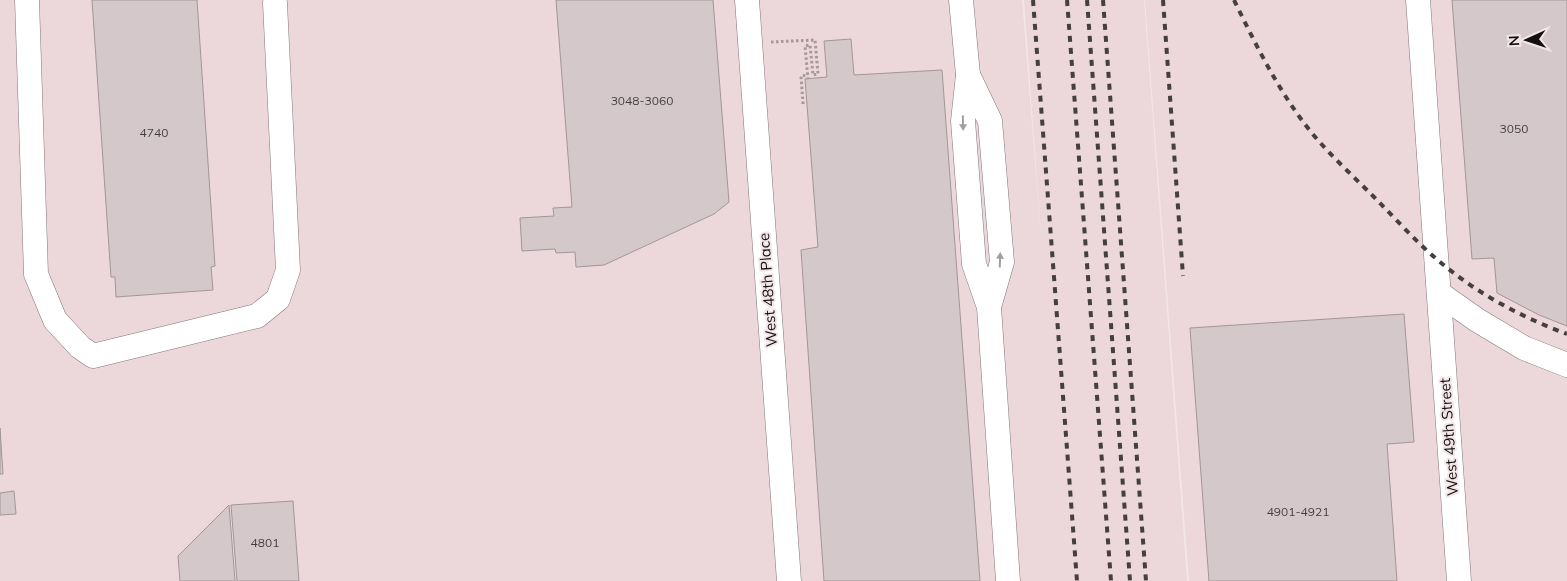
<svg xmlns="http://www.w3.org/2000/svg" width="1567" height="581" font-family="Mulish,sans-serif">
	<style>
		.built { fill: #ecd7da }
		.building { fill: #d5c8ca; stroke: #a29698 }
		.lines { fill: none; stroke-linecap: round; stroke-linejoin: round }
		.minor-casing { stroke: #827779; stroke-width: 25 }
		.path { stroke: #a3999a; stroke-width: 3; stroke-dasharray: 2.5 2.5; stroke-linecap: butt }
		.minor { stroke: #fff; stroke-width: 24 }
		.rail { stroke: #453f40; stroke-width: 4; stroke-dasharray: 6 6; stroke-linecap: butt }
		.oneway { fill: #a19fa0 }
		.labels { text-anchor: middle; stroke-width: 4; stroke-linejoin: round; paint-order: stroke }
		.number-label { font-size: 12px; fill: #443e3f }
		.street-label { font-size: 15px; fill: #141011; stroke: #f3e6e7 }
	</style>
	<rect width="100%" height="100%" fill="#f3e6e7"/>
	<g class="built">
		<polygon points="0,0 1022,0 1042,249 1024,0 1144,0 1187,581 0,581"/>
		<polygon points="1145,0 1567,0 1567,581 1189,581"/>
	</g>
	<g class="building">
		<polygon points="92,0 197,0 215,266 211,267 213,290 116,297 115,277 111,277"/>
		<polygon points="556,0 713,0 729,202 714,214 604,265 576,267 575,252 556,253 555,249 522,251 520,218 554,216 553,208 572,207"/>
		<polygon points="1452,0 1567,0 1567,326 1539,315 1497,293 1494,258 1472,259"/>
		<polygon points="851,39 854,75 942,70 980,581 824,581 801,250 818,247 805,79 827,77 824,41"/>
		<polygon points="1404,314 1414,442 1387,444 1397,581 1209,581 1190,328"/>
		<polygon points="0,428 3,474 0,474"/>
		<polygon points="14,491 16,514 0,515 0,493"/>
		<polygon points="293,501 299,581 237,581 231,505"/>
		<polygon points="229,505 235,581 180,581 178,556"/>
	</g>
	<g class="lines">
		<defs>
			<g id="minor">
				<polyline points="27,0 36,274 55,320 80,347 93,356 257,316 278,299 288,270 275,3"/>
				<polyline points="747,0 789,581"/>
				<polyline points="961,0 968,75 963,121 974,264 989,307 1008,581"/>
				<polyline points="1418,0 1459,581"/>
				<polyline points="968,75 990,121 1002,262 989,307"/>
				<polyline points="1440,294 1477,320 1524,348 1567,365"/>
			</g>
		</defs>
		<use href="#minor" class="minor-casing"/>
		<g class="path">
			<polyline points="771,42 815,40 818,74 813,75 810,45 805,46 808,79"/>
			<polyline points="803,104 801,76 808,75"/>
		</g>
		<use href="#minor" class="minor"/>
		<g class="rail">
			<polyline points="1033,0 1077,581"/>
			<polyline points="1067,0 1111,581"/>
			<polyline points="1087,0 1130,581"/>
			<polyline points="1103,0 1146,581"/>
			<polyline points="1163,0 1183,276"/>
			<path d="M1234,0C1254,41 1274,82 1301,119C1322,148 1349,172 1374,197C1395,218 1416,242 1439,261C1476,293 1521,317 1567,334"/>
		</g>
	</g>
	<defs><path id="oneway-solid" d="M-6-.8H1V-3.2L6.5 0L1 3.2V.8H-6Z" transform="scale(1.25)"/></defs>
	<g class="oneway">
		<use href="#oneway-solid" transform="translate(963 123) rotate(89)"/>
		<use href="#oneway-solid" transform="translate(1000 260) rotate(-88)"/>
	</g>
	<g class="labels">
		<g class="number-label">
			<text x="642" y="105">3048-3060</text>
			<text x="1514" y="133">3050</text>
			<text x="154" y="137">4740</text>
			<text x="1298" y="516">4901-4921</text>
			<text x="265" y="547">4801</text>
		</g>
		<g class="street-label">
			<text transform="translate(768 290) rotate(-94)" y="5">West 48th Place</text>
			<text transform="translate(1449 437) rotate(-94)" y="5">West 49th Street</text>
		</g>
	</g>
	<g transform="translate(1527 40) rotate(267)" stroke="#f3e6e7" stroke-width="4" paint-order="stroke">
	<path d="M0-4L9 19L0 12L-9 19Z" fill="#141011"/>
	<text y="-8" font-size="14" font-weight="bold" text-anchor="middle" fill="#141011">N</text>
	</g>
</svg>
